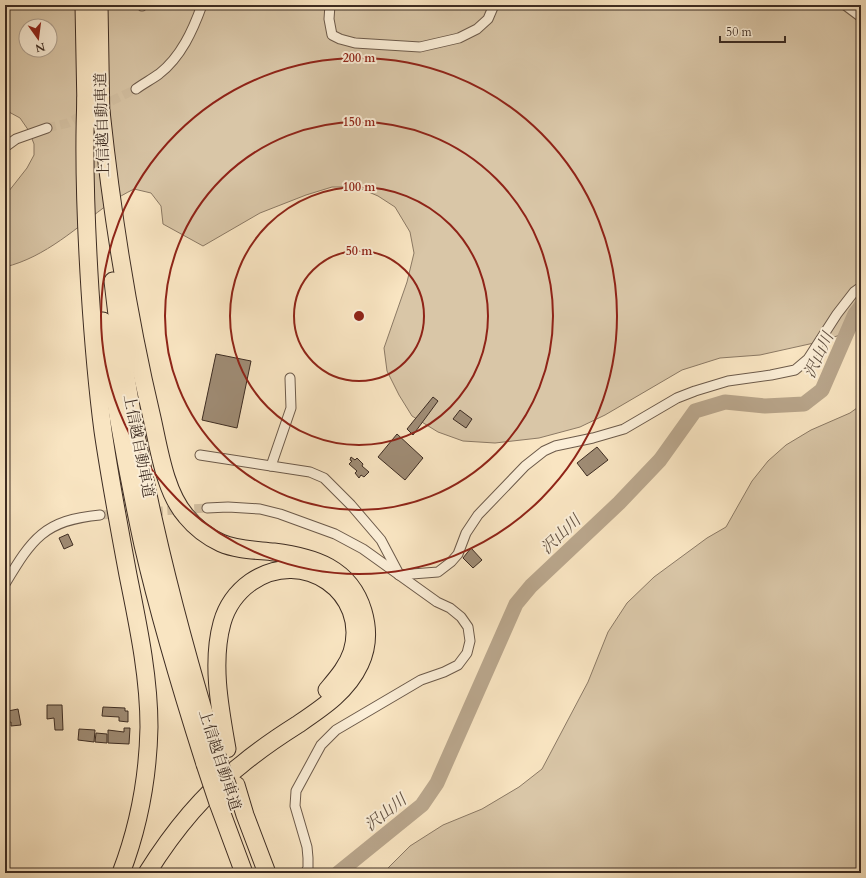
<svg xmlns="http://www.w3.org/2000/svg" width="866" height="878" font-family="Cardo,'Noto Serif JP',serif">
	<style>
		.green { fill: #d9c6a7; stroke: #8b7964; fill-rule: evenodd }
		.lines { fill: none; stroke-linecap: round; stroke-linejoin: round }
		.river { stroke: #b9a68c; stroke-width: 15 }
		.building { fill: #9f8c75; stroke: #3d2c22 }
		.street-tunnel { stroke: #d3c0a2; stroke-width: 9; stroke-dasharray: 9 4.5; stroke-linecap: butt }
		.street-casing { stroke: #6c5a4a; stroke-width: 11 }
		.highway-casing { stroke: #3d2c22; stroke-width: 19 }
		.street { stroke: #fbeed7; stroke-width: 9 }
		.highway { stroke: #f9e5c2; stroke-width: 17 }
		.highway-bridge-casing { stroke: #3d2c22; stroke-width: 19; stroke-linecap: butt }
		.highway-bridge { stroke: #f9e5c2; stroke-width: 17 }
		.ring { fill: none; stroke: #8f2418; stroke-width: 2 }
		.labels { text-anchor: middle; stroke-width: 4; stroke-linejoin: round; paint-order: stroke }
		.street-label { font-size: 15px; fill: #3d2c22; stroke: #fbeed7 }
		.water-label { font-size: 16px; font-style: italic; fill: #625142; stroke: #fbeed7 }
		.centre { fill: #8f2418; stroke: #fbeed7; stroke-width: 2 }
		.ring-label { font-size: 12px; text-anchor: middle; font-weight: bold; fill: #8f2418; stroke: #fbeed7; stroke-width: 4; stroke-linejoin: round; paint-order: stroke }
	</style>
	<rect width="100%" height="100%" fill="#f9e5c2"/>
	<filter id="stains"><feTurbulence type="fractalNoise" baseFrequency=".005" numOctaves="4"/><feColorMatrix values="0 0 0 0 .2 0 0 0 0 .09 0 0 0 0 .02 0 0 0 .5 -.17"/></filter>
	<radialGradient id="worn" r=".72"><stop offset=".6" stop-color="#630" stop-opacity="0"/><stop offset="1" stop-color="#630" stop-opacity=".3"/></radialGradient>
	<g class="green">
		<path d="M5,5H861V325L854,330L823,341L760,355L720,358L682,370L605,415L580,427L539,438L495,443L463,441L438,432L412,416L399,395L387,371L384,348L407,282L414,253L410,232L395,207L378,196L357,187H332L306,195L260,213L203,246L163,224L161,206L151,193L134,189C126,193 117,198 110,203C77,227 46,257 5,267V196L27,168L34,155V144L29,131L20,118L9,112L5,114ZM26,26H50V50H26Z"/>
		<polygon points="861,405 861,873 383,873 410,846 443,825 482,809 519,787 542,769 588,682 608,632 627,603 654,577 707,538 726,527 752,481 768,461 786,445 811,430 850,413"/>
	</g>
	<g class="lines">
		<polyline class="river" points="338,873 422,805 437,783 516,604 531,586 619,503 660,460 695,411 725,402 765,406 804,404 822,390 855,314 861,306"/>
	</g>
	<g class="building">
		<polygon points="216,354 251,361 237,428 202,420"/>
		<polygon points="433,397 438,401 413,435 407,429"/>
		<polygon points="460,410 472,419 466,428 453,419"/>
		<polygon points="397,434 423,458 405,480 378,457"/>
		<polygon points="597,447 608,460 587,476 577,463"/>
		<polygon points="351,457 355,460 357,458 363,464 362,466 369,472 364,477 361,475 359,478 355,473 357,471 349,464 352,461 350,460"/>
		<polygon points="68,534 73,545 64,549 59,538"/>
		<polygon points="471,548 482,560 473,568 463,558"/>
		<polygon points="47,705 62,705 63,730 55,730 54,718 47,719"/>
		<polygon points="103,707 125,708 125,711 128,711 128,722 119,721 119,717 102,716"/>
		<polygon points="18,709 21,725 11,726 11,722 6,723 5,725 5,716 9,715 8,711"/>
		<polygon points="124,728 130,728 129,744 108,743 108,730 124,732"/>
		<polygon points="79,729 95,730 94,742 78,740"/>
		<polygon points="96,733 107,734 107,743 95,742"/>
	</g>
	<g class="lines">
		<g class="street-tunnel">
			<polyline points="99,107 136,89"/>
			<polyline points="47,128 68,123 88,112"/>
			<polyline points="100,515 207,508"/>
		</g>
		<defs>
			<g id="street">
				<polyline points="330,5 329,19 332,35 340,39 355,43 420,47 459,38 477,29 488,19 494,5"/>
				<polyline points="845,5 861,17"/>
				<polyline points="142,6 142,5"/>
				<path d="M136,89C143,84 152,79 159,74C181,57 193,30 202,5"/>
				<polyline points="5,147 16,139 47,128"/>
				<polyline points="200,455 310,472 324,478 351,505 381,540 399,574"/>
				<polyline points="271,466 291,408 290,378"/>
				<polyline points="207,508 228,507 260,509 280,514 335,534 363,549 437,602 450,608 461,617 468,627 470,641 467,653 458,665 444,672 421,680 336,730 321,745 296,791 295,806 307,847 308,858 308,868 305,873"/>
				<polyline points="399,575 438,572 451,562 458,554 466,533 478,515 525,466 544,451 555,446 593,438 624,429 677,398 695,391 728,381 771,375 795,370 808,359 837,314 854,292 861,287"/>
				<path d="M5,584C32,539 44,520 100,515"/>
			</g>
			<g id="highway">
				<polyline points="84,5 86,109"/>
				<polyline points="99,5 101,123"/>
				<path d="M86,98C83,162 86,226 90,290C93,337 97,385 103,431C110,479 119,527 128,575C138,625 149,676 149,727C148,777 139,826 121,873"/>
				<path d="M101,111C112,214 128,317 152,418C159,449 165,492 186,516C195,527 208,537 221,543C237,550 256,550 274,552C314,557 350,568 363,611C368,628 368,647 360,664C347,692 322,708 297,725C278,737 259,750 241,765C203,794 172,833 147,873"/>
				<path d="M113,281C131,444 169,600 217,756"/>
				<path d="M103,321C114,396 127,471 143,545C160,619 182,692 205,764"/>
				<path d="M227,749C220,709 211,663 222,623C227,605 237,592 251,582C303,546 370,593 352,652C347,667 337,678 327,690"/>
				<polyline points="236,785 245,815 267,873"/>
				<polyline points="218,803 244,873"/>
			</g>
		</defs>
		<use href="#street" class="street-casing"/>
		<use href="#highway" class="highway-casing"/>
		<use href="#street" class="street"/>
		<use href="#highway" class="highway"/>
		<defs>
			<g id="highway-bridge">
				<polyline points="217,756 230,793"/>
				<polyline points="205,764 218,803"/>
			</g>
		</defs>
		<use href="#highway-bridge" class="highway-bridge-casing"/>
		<use href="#highway-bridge" class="highway-bridge"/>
	</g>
	<g class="ring">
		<circle cx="359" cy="316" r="65"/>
		<circle cx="359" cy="316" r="129"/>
		<circle cx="359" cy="316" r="194"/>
		<circle cx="359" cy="316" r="258"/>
	</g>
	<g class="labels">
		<g class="street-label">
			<text transform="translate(102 125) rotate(-92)" y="5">上信越自動車道</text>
			<text transform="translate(139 446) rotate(79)" y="5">上信越自動車道</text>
			<text transform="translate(220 760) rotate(72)" y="5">上信越自動車道</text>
		</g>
		<g class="water-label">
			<text transform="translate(818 355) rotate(-65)" y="6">沢山川</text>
			<text transform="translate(560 534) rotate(-44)" y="6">沢山川</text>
			<text transform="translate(385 812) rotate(-39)" y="6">沢山川</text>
		</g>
	</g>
	<circle cx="359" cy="316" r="6" class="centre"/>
	<g class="ring-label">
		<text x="359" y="62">200 m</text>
		<text x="359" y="126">150 m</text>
		<text x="359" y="191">100 m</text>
		<text x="359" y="255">50 m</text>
	</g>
	<rect width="866" height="878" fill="none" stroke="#f9e5c2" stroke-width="20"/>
	<rect x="6" y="6" width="854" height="866" fill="none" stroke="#3d2c22" stroke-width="2"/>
	<rect x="10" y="10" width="846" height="858" fill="none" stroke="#3d2c22"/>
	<g transform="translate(38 38) rotate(166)"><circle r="19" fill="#fbeed7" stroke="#afa08f"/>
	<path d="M0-3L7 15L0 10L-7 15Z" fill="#8f2418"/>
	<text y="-6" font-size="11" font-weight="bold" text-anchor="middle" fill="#3d2c22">N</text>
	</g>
	<path d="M720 36v6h65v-6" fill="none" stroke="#3d2c22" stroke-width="2"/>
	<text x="726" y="36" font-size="12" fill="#3d2c22" stroke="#fbeed7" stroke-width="3" paint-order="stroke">50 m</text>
	<rect width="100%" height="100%" filter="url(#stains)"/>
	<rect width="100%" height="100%" fill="url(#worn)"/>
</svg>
